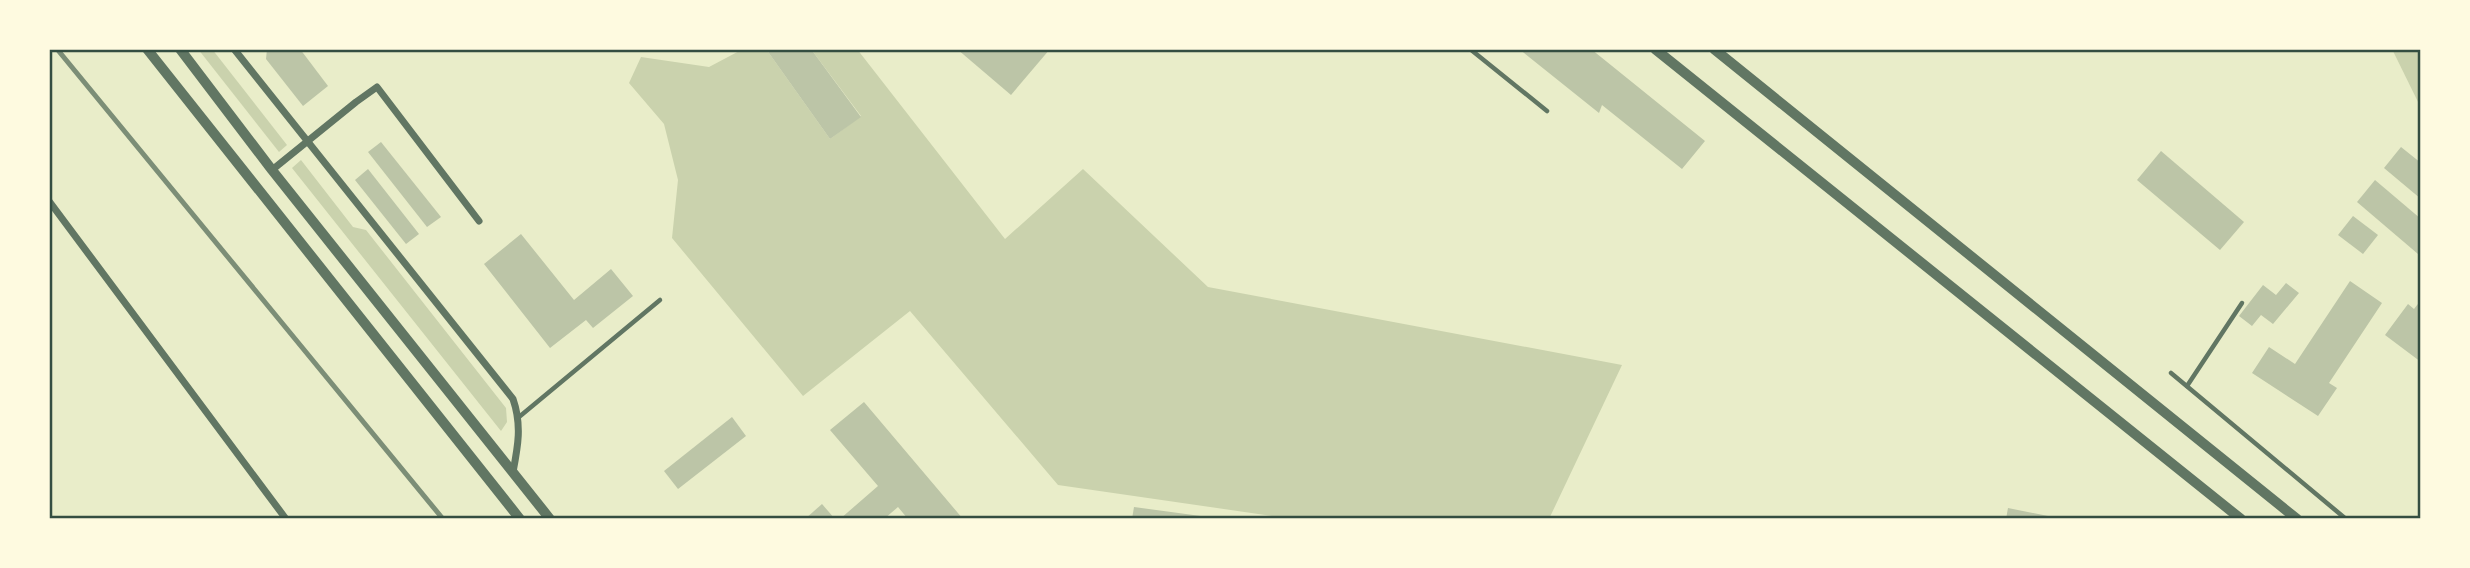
<svg xmlns="http://www.w3.org/2000/svg" width="2470" height="568" font-family="Helvetica,sans-serif">
	<style>
		.green { fill: #cad2ad }
		.building { fill: #bcc5a7 }
		.lines { fill: none; stroke-linecap: round; stroke-linejoin: round }
		.service { stroke: #617663; stroke-width: 4.5 }
		.minor { stroke: #617663; stroke-width: 7 }
		.tertiary { stroke: #617663; stroke-width: 10 }
		.rail { stroke: #7c8e77; stroke-width: 5 }
		.neatline { fill: none; stroke: #344e41; stroke-width: 2.5 }
	</style>
	<rect width="100%" height="100%" fill="#e9edc9"/>
	<g class="green">
		<polygon points="198,49 212,49 287,145 279,152"/>
		<polygon points="743,49 766,49 830,139 861,116 811,49 857,49 1005,239 1083,169 1208,287 1622,365 1549,519 1293,519 1058,485 910,311 803,396 672,238 678,180 664,124 629,83 641,57 709,67"/>
		<polygon points="2392,49 2421,49 2421,108"/>
		<polygon points="301,160 353,227 366,230 506,408 507,422 501,431 292,168"/>
	</g>
	<g class="building">
		<polygon points="267,49 300,49 328,86 303,106 266,59"/>
		<polygon points="766,49 811,49 861,117 830,139"/>
		<polygon points="957,49 1050,49 1011,95"/>
		<polygon points="1519,49 1591,49 1705,141 1682,169 1602,105 1599,113"/>
		<polygon points="381,142 441,217 427,227 368,152"/>
		<polygon points="2401,147 2421,163 2421,199 2384,168"/>
		<polygon points="2161,151 2244,222 2220,250 2137,180"/>
		<polygon points="368,169 419,234 406,244 355,180"/>
		<polygon points="2375,180 2421,219 2421,250 2418,254 2357,202"/>
		<polygon points="2353,216 2378,235 2363,254 2338,235"/>
		<polygon points="521,234 574,300 611,269 633,296 593,328 586,320 550,348 484,264"/>
		<polygon points="2350,281 2382,303 2329,383 2337,388 2318,416 2252,373 2269,347 2295,364"/>
		<polygon points="2286,283 2299,293 2273,324 2261,315 2252,326 2239,316 2263,285 2276,295"/>
		<polygon points="2421,300 2421,362 2385,335 2408,304 2414,309"/>
		<polygon points="864,402 963,519 908,519 898,507 884,519 840,519 878,486 830,430"/>
		<polygon points="732,417 746,436 678,489 664,471"/>
		<polygon points="822,504 835,519 805,519"/>
		<polygon points="1134,507 1208,517 1208,519 1132,519"/>
		<polygon points="2008,508 2058,518 2058,519 2006,519"/>
	</g>
	<g class="lines">
		<g class="service">
			<polyline points="1470,49 1547,111"/>
			<polyline points="2171,373 2346,519"/>
			<polyline points="2187,386 2242,303"/>
			<polyline points="519,417 660,300"/>
		</g>
		<g class="minor">
			<path d="M234,49L513,399C522,425 518,446 513,472"/>
			<polyline points="272,170 356,102 377,87 479,221"/>
			<polyline points="49,201 286,519"/>
		</g>
		<g class="tertiary">
			<polyline points="147,49 520,519"/>
			<polyline points="180,49 272,170 550,519"/>
			<polyline points="1655,49 2241,519"/>
			<polyline points="1714,49 2297,519"/>
		</g>
		<polyline class="rail" points="57,49 443,519"/>
	</g>
	<rect width="2470" height="568" fill="none" stroke="#fefae0" stroke-width="102"/>
	<rect x="51" y="51" width="2368" height="466" class="neatline"/>
</svg>
